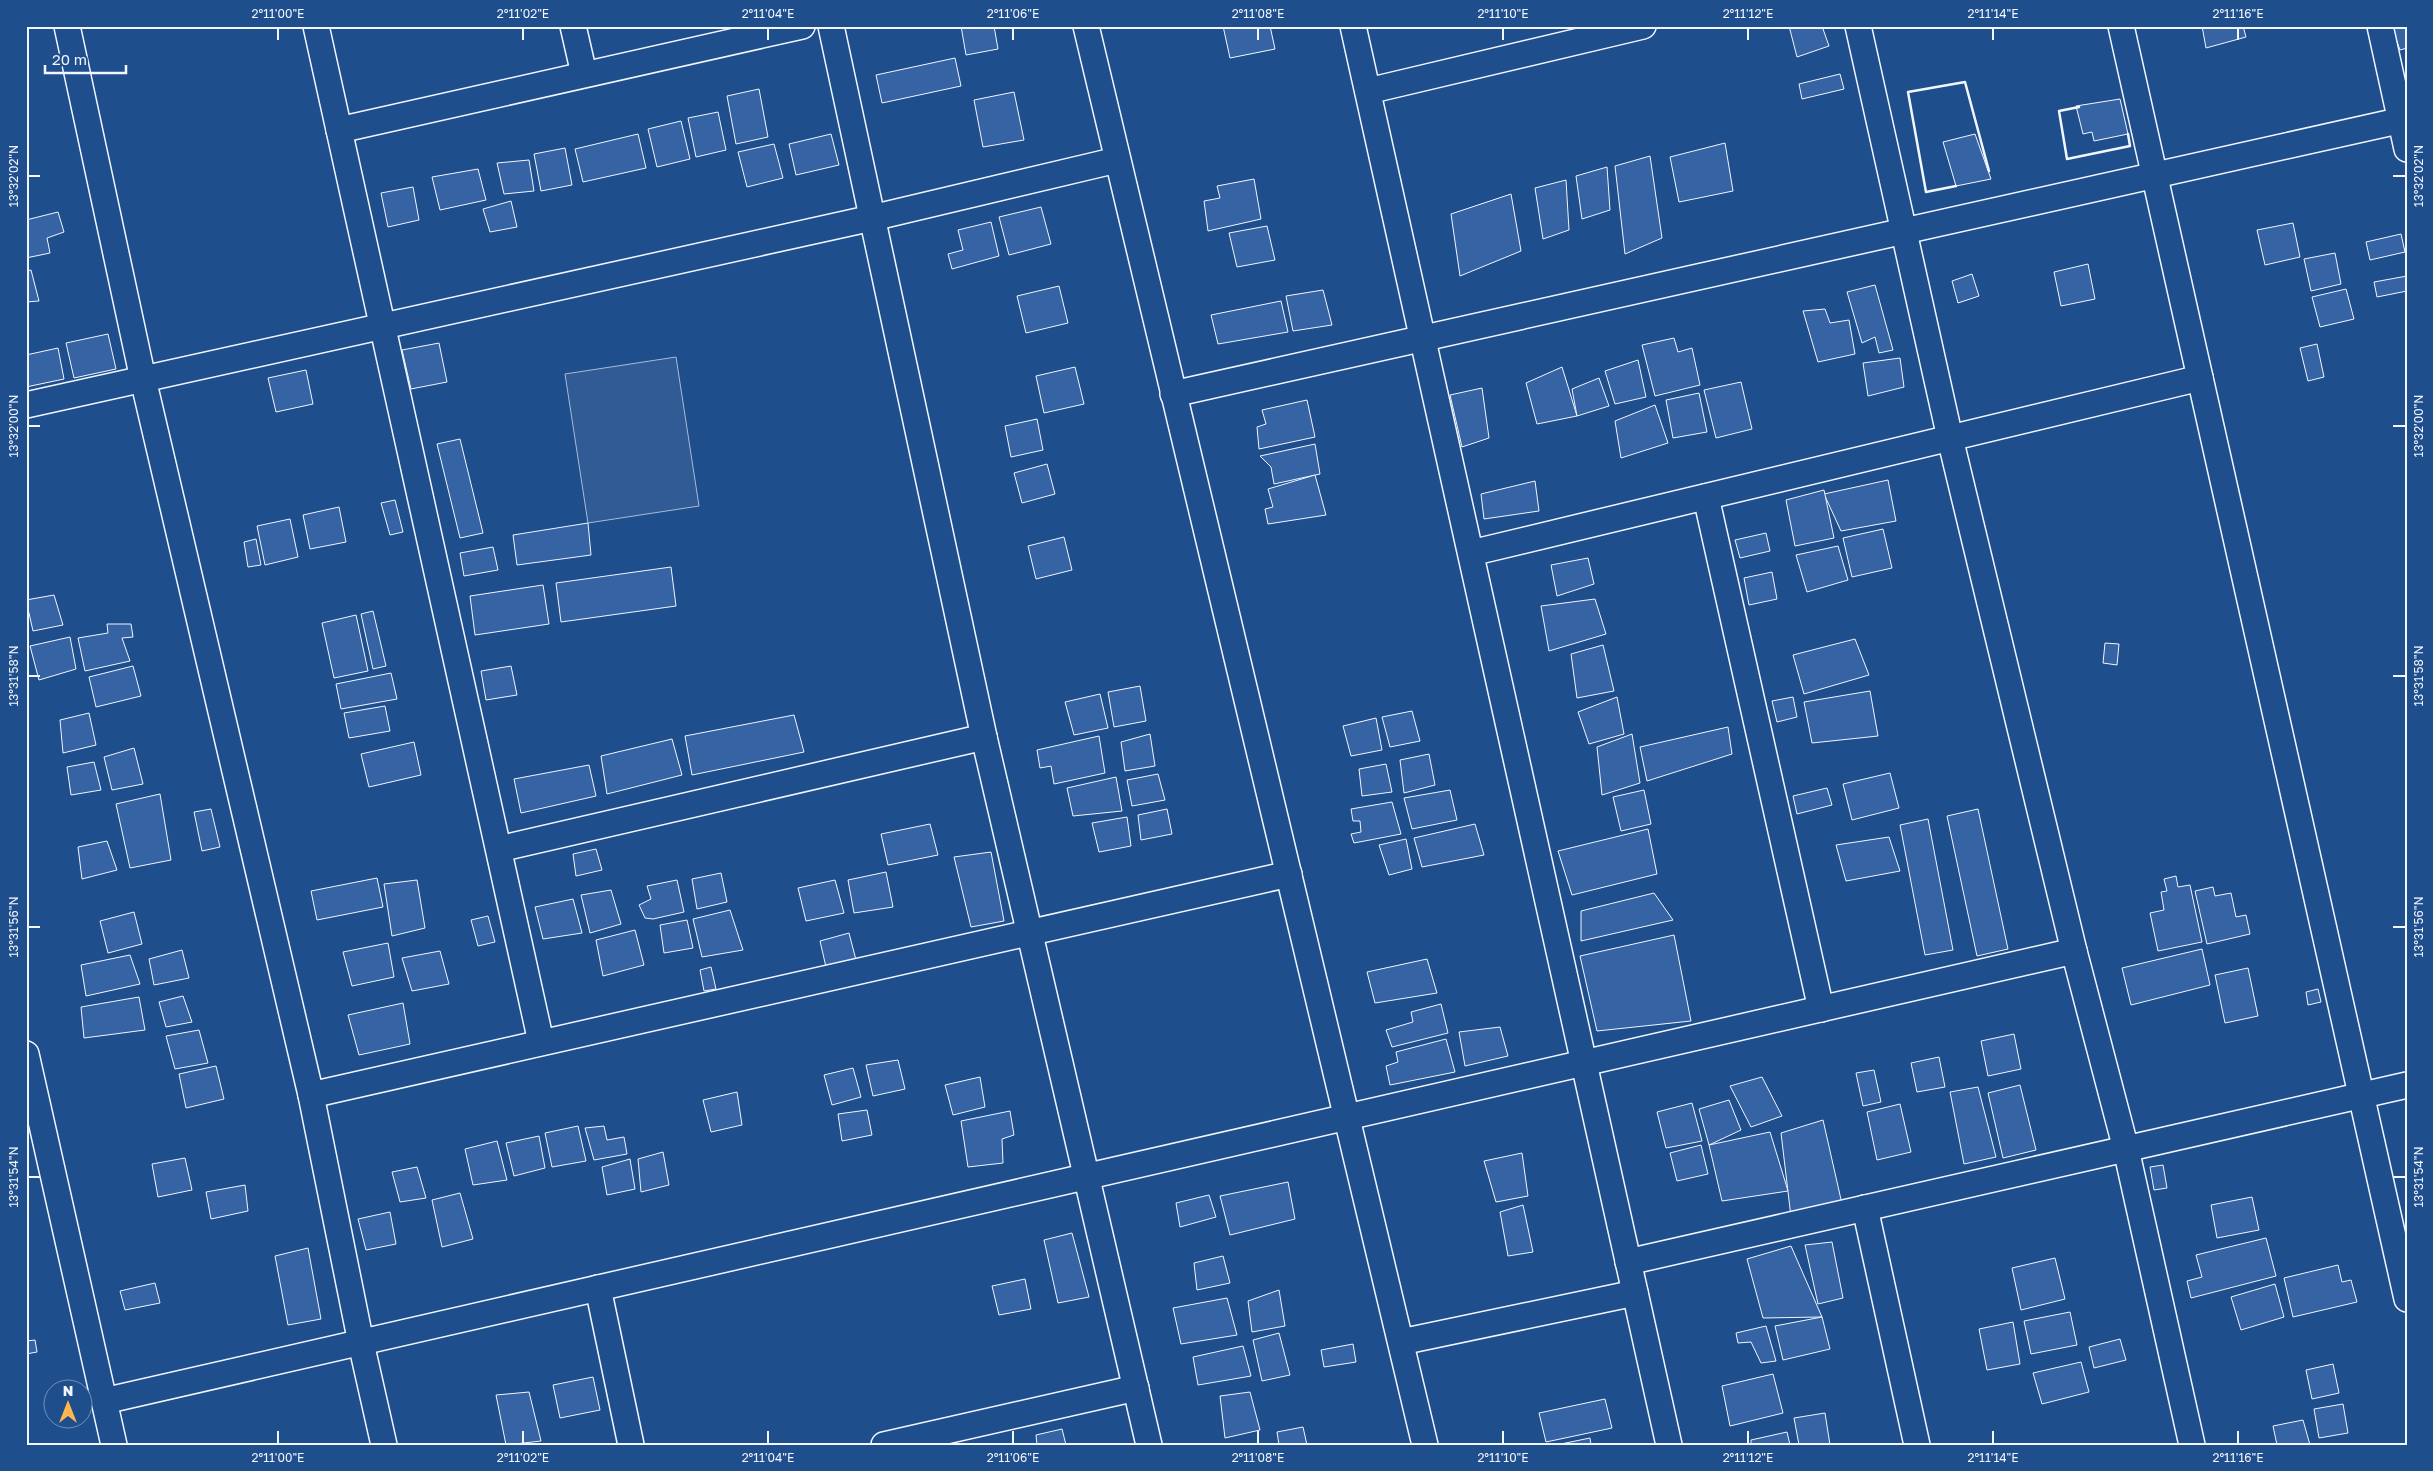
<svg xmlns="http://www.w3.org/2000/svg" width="2433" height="1471" font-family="'Golos Text',sans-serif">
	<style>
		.built { fill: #305b95; stroke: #a8bbd7 }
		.building { fill: #3563a3; stroke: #f2f6ff }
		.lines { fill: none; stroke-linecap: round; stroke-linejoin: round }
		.street-casing { stroke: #f2f6ff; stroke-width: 28 }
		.street { stroke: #1f4e8c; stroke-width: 25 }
		.wall { stroke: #f2f6ff; stroke-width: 2.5 }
		.ticks { fill: none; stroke: #f2f6ff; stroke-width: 2 }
		.neatline { fill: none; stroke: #f2f6ff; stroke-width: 2 }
		.ticks-label { font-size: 12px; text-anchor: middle; fill: #f2f6ff }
	</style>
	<rect width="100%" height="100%" fill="#1f4e8c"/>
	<polygon class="built" points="676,357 699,506 588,523 565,374"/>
	<g class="building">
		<polygon points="961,26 994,26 998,49 966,55"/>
		<polygon points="1223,26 1270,26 1275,49 1230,58"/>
		<polygon points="1789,26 1822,26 1829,46 1797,57"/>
		<polygon points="2202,26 2243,26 2246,37 2206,48"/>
		<polygon points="2391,26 2407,26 2407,48 2400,50"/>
		<polygon points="955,58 961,86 882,103 876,75"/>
		<polygon points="1840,74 1844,89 1802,99 1799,84"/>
		<polygon points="759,89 768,137 736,144 727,96"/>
		<polygon points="1014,92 1024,140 983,147 974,100"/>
		<polygon points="2120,99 2128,134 2094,141 2092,132 2083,134 2076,106"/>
		<polygon points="718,112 726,150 696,157 688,118"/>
		<polygon points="681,121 690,159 657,167 648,129"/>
		<polygon points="638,134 646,168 583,182 575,149"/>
		<polygon points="831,134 839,165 796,175 789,144"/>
		<polygon points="1975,134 1991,179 1956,186 1943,142"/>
		<polygon points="1725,143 1733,191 1679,202 1670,157"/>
		<polygon points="774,144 783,178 747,187 738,152"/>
		<polygon points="565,148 572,185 541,191 534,154"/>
		<polygon points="1650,156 1662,238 1625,254 1615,166"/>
		<polygon points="529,160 534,191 504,194 497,163"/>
		<polygon points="1607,167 1610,210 1582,219 1576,176"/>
		<polygon points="478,169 486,200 440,210 432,177"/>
		<polygon points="1254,179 1261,219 1208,231 1204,201 1220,198 1217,186"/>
		<polygon points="1566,180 1569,230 1543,239 1535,188"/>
		<polygon points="413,187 419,220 388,227 381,193"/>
		<polygon points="1511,194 1521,251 1460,276 1451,214"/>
		<polygon points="511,201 517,227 490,232 483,209"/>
		<polygon points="1041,207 1051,244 1009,255 999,217"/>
		<polygon points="58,212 64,232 47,238 50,253 26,258 26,220"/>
		<polygon points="991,222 999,256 952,269 948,254 963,250 958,230"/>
		<polygon points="2293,223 2300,257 2265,265 2257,230"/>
		<polygon points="1267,226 1275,260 1237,267 1229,233"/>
		<polygon points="2401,234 2405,252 2370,260 2366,242"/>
		<polygon points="2335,253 2341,284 2311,291 2304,259"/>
		<polygon points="2088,264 2095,299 2061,306 2054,272"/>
		<polygon points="31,270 39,301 26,302 26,271"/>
		<polygon points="1972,274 1979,296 1958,303 1952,281"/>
		<polygon points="2407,276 2407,291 2377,297 2374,282"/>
		<polygon points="1875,285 1893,350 1879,353 1875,337 1862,343 1847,292"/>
		<polygon points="1059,286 1068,323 1026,333 1017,296"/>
		<polygon points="2346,289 2354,319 2320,327 2312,297"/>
		<polygon points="1323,290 1332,325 1293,331 1286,296"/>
		<polygon points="1281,301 1288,332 1218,344 1211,315"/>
		<polygon points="1825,309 1830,323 1849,320 1855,354 1818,362 1803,311"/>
		<polygon points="108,334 116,369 74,378 66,343"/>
		<polygon points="1674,338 1678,352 1692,348 1700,385 1655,396 1642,345"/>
		<polygon points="439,343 447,382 411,389 402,350"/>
		<polygon points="2317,344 2324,377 2308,381 2300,348"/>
		<polygon points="58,348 64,379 26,387 26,355"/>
		<polygon points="1900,358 1904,387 1868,396 1863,363"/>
		<polygon points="1638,360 1646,397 1615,404 1605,371"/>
		<polygon points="1075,367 1084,404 1044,413 1036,376"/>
		<polygon points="1562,367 1577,416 1537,424 1526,383"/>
		<polygon points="306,370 313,404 276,412 268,378"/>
		<polygon points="1599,378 1609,406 1577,416 1572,389"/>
		<polygon points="1741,382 1752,429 1716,438 1704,390"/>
		<polygon points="1482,388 1489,438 1462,447 1450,395"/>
		<polygon points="1699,393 1707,432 1673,438 1666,400"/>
		<polygon points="1307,400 1315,437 1259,449 1257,427 1266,424 1262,410"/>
		<polygon points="1655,405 1668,443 1621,458 1615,421"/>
		<polygon points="1037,419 1043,450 1011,457 1005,426"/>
		<polygon points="460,439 483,533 460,538 437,444"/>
		<polygon points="1315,444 1320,474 1274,484 1271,467 1260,456"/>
		<polygon points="1047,464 1055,494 1022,503 1014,473"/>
		<polygon points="1315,475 1326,515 1268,524 1265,509 1273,507 1268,489"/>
		<polygon points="1888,480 1896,521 1841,531 1824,494"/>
		<polygon points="1535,481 1539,511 1484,519 1481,494"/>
		<polygon points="1824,490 1834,538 1795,546 1786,500"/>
		<polygon points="395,500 403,532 390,535 381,503"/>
		<polygon points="339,507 346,542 310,549 303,515"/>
		<polygon points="290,519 298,557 265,565 257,526"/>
		<polygon points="588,523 591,555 517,565 513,535"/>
		<polygon points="1883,529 1892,568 1852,577 1843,538"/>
		<polygon points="1766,533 1770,551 1740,558 1735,540"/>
		<polygon points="1064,537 1072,570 1036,579 1028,546"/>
		<polygon points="256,539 261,565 248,567 244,542"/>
		<polygon points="1838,546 1848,580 1807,592 1796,555"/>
		<polygon points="493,547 498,570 464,576 460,553"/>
		<polygon points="1588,558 1594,584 1557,596 1551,565"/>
		<polygon points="671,567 676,606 561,622 556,583"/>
		<polygon points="1772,572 1777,599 1749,605 1744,578"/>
		<polygon points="543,585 549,624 475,635 470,596"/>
		<polygon points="54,595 63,625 33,631 26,600"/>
		<polygon points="1595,599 1606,634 1549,651 1541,606"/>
		<polygon points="373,611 386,666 373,669 361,614"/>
		<polygon points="356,615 368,671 334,678 322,623"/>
		<polygon points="107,624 131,624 133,637 122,638 130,661 85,671 78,638 108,633"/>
		<polygon points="70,637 76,669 39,680 30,646"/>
		<polygon points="1855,639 1869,675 1804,694 1793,655"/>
		<polygon points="2105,643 2119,644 2117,665 2103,663"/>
		<polygon points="1603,645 1614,691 1577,698 1571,654"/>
		<polygon points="133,666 141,696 96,707 89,677"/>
		<polygon points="511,666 517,695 486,700 481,671"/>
		<polygon points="391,673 397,699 341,709 336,684"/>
		<polygon points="1140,686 1146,721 1114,727 1108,692"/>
		<polygon points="1870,691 1878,736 1812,743 1804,702"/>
		<polygon points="1100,694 1108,728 1074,735 1065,702"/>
		<polygon points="1617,697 1624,734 1589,744 1578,712"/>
		<polygon points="1793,697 1797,717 1777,722 1772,701"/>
		<polygon points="385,706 390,731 349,738 344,713"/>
		<polygon points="1412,711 1420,741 1390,747 1382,717"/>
		<polygon points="89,713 96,745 63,753 60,720"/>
		<polygon points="794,715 804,752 692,775 685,736"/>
		<polygon points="1376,718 1382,750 1351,756 1343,726"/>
		<polygon points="1728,727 1732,754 1647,781 1640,747"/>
		<polygon points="1150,734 1155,766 1125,771 1121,742"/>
		<polygon points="1632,734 1640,783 1602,795 1597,747"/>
		<polygon points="1099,736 1105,773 1054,784 1051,766 1040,768 1037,750"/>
		<polygon points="672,739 682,775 607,794 601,756"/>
		<polygon points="414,742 421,775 369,787 361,754"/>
		<polygon points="134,748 143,784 112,790 104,757"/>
		<polygon points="1429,754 1435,785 1404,793 1400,760"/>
		<polygon points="94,762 101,790 71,795 67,767"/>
		<polygon points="1386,764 1392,792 1362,796 1359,769"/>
		<polygon points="589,765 596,796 521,813 514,779"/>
		<polygon points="1890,773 1899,808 1852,820 1843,784"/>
		<polygon points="1158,774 1165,800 1132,806 1127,780"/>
		<polygon points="1116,777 1122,811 1073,816 1067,788"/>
		<polygon points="1827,788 1832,805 1797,814 1793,796"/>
		<polygon points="1450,790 1457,820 1412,829 1404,798"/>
		<polygon points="1644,790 1651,824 1621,831 1613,797"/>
		<polygon points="160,794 171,860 130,868 116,804"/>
		<polygon points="1392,802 1401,834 1354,843 1351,834 1361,832 1360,821 1353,821 1351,809"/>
		<polygon points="211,809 220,847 202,851 194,812"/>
		<polygon points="1167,809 1172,834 1141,840 1138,815"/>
		<polygon points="1978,809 2008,949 1977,956 1947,816"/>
		<polygon points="1127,817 1131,846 1099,852 1092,823"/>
		<polygon points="1928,819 1953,950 1925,955 1900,825"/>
		<polygon points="930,824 938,855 888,865 881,834"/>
		<polygon points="1475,824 1484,855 1422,867 1414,838"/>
		<polygon points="1648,829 1657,874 1572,895 1558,851"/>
		<polygon points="1889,837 1900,871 1846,881 1836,845"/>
		<polygon points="1406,839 1412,869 1389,875 1379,845"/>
		<polygon points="107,841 117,870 82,879 78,847"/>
		<polygon points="596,849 602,870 576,876 573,854"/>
		<polygon points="991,852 1004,921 971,927 954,857"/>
		<polygon points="886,872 893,907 854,913 848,880"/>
		<polygon points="721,873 727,902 697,909 692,879"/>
		<polygon points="2176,876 2178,887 2190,885 2202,942 2158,951 2150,913 2164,910 2161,892 2167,891 2164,879"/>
		<polygon points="377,878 383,907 317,920 311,891"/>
		<polygon points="417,880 425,928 392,936 384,884"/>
		<polygon points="677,880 684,912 653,919 645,918 639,905 651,899 647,886"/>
		<polygon points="835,880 844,913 806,921 798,888"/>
		<polygon points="2213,887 2215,896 2231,893 2236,917 2246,915 2250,934 2207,944 2195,891"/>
		<polygon points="611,890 621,924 590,933 581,895"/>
		<polygon points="1654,893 1673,920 1581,941 1581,911"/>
		<polygon points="573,899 582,933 543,939 535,907"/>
		<polygon points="730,910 743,950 702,957 693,919"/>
		<polygon points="134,912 142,944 108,953 100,921"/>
		<polygon points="488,916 495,942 478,946 471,920"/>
		<polygon points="687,920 693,948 664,953 660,925"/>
		<polygon points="635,930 644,965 603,976 596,940"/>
		<polygon points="849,933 856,960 826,967 820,941"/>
		<polygon points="1674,935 1691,1021 1597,1031 1580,956"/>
		<polygon points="388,943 394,977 352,986 343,952"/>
		<polygon points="2202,949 2210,985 2131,1005 2122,968"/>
		<polygon points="182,950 189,978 154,985 149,959"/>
		<polygon points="440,951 449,984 412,991 402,958"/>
		<polygon points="130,955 140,984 86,996 81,965"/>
		<polygon points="1427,959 1437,993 1375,1003 1367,972"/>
		<polygon points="711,967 716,989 704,991 700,970"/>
		<polygon points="2248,968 2258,1016 2225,1023 2215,975"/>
		<polygon points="2318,989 2321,1002 2308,1005 2306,992"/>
		<polygon points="183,996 192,1022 166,1027 159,1002"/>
		<polygon points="139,997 145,1030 84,1038 81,1007"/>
		<polygon points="403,1003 410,1044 359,1055 348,1015"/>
		<polygon points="1441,1004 1448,1033 1392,1047 1386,1030 1413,1022 1411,1012"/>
		<polygon points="1500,1027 1508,1056 1465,1066 1459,1032"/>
		<polygon points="199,1030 208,1063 175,1069 166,1036"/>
		<polygon points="2014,1034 2021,1069 1988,1076 1981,1041"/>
		<polygon points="1446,1039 1455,1072 1390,1085 1386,1066 1398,1062 1396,1052"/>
		<polygon points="1939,1057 1945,1087 1917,1092 1911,1063"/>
		<polygon points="898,1060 905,1089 873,1096 866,1065"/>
		<polygon points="216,1066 224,1099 186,1108 179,1074"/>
		<polygon points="853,1068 861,1097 832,1105 824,1075"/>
		<polygon points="1874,1070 1881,1102 1863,1106 1856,1073"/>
		<polygon points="980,1077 985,1107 953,1115 945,1085"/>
		<polygon points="1762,1077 1782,1116 1751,1127 1730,1086"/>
		<polygon points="2020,1085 2036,1150 2003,1158 1988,1093"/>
		<polygon points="1978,1087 1996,1157 1964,1164 1950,1092"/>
		<polygon points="737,1092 742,1125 711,1132 703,1100"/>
		<polygon points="1729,1100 1741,1130 1709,1145 1699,1109"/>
		<polygon points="1692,1103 1702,1141 1666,1148 1657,1112"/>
		<polygon points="1900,1104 1911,1152 1877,1160 1867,1112"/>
		<polygon points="867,1110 872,1135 842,1141 838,1114"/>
		<polygon points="1010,1111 1014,1135 1002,1139 1003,1163 968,1167 961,1121"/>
		<polygon points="1823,1120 1842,1204 1791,1217 1781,1133"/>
		<polygon points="578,1126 586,1161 552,1167 545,1133"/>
		<polygon points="604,1126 607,1140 624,1137 627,1154 594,1160 585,1128"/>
		<polygon points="1770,1132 1788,1191 1722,1201 1709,1145"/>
		<polygon points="539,1136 545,1168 514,1176 506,1143"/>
		<polygon points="497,1141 507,1180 473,1185 465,1149"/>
		<polygon points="1701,1145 1708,1174 1677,1181 1670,1153"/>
		<polygon points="663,1152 669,1185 641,1192 638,1159"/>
		<polygon points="1522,1153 1528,1196 1496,1202 1484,1161"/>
		<polygon points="185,1158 192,1190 158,1197 152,1164"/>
		<polygon points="630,1159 635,1189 607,1195 602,1167"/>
		<polygon points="2163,1165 2167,1188 2154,1190 2150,1167"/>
		<polygon points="417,1167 426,1198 400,1202 392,1172"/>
		<polygon points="1288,1182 1295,1219 1230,1235 1220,1196"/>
		<polygon points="245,1185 248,1211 211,1219 206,1192"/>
		<polygon points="460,1193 473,1239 442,1247 432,1200"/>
		<polygon points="1209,1195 1216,1217 1180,1227 1176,1203"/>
		<polygon points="2252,1197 2259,1230 2217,1238 2211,1205"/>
		<polygon points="1523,1205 1533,1252 1508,1256 1500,1212"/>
		<polygon points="390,1212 396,1244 366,1250 358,1219"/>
		<polygon points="1072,1233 1089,1297 1058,1303 1044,1240"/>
		<polygon points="2266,1238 2276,1276 2191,1298 2187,1281 2202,1277 2196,1255"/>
		<polygon points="1832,1242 1843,1298 1818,1304 1805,1245"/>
		<polygon points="1791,1246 1822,1317 1763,1318 1747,1259"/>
		<polygon points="308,1248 321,1319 288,1325 275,1256"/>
		<polygon points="1223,1256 1230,1283 1197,1290 1194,1263"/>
		<polygon points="2055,1258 2065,1299 2021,1310 2012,1268"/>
		<polygon points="2338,1265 2342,1282 2351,1280 2357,1302 2293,1317 2284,1278"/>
		<polygon points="1025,1279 1031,1309 999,1315 992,1286"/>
		<polygon points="155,1283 160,1303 125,1310 120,1291"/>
		<polygon points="2275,1284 2284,1317 2241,1330 2231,1297"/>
		<polygon points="1279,1290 1285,1326 1252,1332 1248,1301"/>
		<polygon points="1227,1298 1237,1335 1181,1344 1173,1308"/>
		<polygon points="2070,1312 2077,1345 2031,1354 2024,1321"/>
		<polygon points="1822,1317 1830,1349 1783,1360 1775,1326"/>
		<polygon points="2013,1322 2020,1364 1987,1370 1979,1329"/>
		<polygon points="1766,1326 1776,1361 1761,1363 1751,1342 1738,1343 1736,1333"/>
		<polygon points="1279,1333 1290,1375 1262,1381 1253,1340"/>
		<polygon points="2120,1339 2126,1360 2094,1368 2089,1347"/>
		<polygon points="35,1340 37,1352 26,1354 26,1341"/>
		<polygon points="1353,1344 1356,1362 1324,1367 1321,1350"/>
		<polygon points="1243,1346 1251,1376 1198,1385 1193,1357"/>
		<polygon points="2081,1362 2089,1392 2042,1404 2033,1373"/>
		<polygon points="2333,1364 2339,1393 2312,1399 2306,1370"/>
		<polygon points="1773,1374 1783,1413 1730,1426 1722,1386"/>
		<polygon points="593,1377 600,1410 560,1418 553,1385"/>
		<polygon points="529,1392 541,1441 506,1445 496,1395"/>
		<polygon points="1250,1392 1260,1430 1225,1438 1220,1396"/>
		<polygon points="1605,1399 1612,1428 1546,1442 1539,1413"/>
		<polygon points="2343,1404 2348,1433 2319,1438 2314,1409"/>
		<polygon points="1825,1413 1830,1445 1799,1445 1794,1418"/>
		<polygon points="2303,1420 2310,1445 2277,1445 2273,1426"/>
		<polygon points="1303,1427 1307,1445 1279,1445 1277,1432"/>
		<polygon points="1062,1429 1066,1445 1037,1445 1036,1435"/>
		<polygon points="1787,1432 1790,1445 1751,1445 1751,1440"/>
		<polygon points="1590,1438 1591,1445 1556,1445"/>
	</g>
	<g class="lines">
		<defs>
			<g id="street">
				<polyline points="67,26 143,379 311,1095 361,1343 384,1445"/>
				<polyline points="316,26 541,1042"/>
				<polyline points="573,26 584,74"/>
				<polyline points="831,26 984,737 1149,1445"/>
				<polyline points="1086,26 1425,1445"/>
				<polyline points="1353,26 1669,1445"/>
				<polyline points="1858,26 1950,438 2074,951 2126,1149 2192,1445"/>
				<polyline points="2121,26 2407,1299"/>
				<polyline points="2380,26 2407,149"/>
				<polyline points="1368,91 1643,26"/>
				<polyline points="339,130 802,26"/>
				<polyline points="1173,394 2407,119"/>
				<polyline points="26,405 872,218 1117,160"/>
				<polyline points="1706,497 1821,1009"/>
				<polyline points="1471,553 2200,378"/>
				<polyline points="499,849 984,737"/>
				<polyline points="26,1054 114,1445"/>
				<polyline points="311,1095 1289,874"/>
				<polyline points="1865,1208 1917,1445"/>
				<polyline points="1628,1262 2407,1085"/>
				<polyline points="598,1288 631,1445"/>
				<polyline points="1401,1342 1635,1293"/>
				<polyline points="104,1401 2074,951"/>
				<polyline points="884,1445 1136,1388"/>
			</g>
		</defs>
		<use href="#street" class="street-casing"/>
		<use href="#street" class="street"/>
		<g class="wall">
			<polyline points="2079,107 2059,111 2067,159 2130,146 2128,134"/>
			<polyline points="1956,186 1926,192 1908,92 1965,82 1989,171"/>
		</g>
	</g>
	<path class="ticks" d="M278,28V40M523,28V40M768,28V40M1013,28V40M1258,28V40M1503,28V40M1748,28V40M1993,28V40M2238,28V40M28,176H40M2393,176H2406M28,426H40M2393,426H2406M28,676H40M2393,676H2406M28,927H40M2393,927H2406M28,1177H40M2393,1177H2406M278,1431V1444M523,1431V1444M768,1431V1444M1013,1431V1444M1258,1431V1444M1503,1431V1444M1748,1431V1444M1993,1431V1444M2238,1431V1444"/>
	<rect width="2433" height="1471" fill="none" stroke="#1f4e8c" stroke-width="55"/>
	<g transform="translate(68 1404)"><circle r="24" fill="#1f4e8c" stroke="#7391ba"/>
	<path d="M0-4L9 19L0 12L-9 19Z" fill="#ffb74d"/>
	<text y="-8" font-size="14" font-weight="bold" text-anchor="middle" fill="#f2f6ff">N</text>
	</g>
	<path d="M45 65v8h81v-8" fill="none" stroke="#f2f6ff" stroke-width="2.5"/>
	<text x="52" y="65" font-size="15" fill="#f2f6ff" stroke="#1f4e8c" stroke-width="4" paint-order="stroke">20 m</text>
	<rect x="28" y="28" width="2378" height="1416" class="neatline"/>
	<g class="ticks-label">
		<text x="278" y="18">2°11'00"E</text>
		<text x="523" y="18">2°11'02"E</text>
		<text x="768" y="18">2°11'04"E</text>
		<text x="1013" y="18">2°11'06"E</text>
		<text x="1258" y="18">2°11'08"E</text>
		<text x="1503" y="18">2°11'10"E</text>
		<text x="1748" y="18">2°11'12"E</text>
		<text x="1993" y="18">2°11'14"E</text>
		<text x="2238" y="18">2°11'16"E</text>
		<text transform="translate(14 176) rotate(-90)" y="4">13°32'02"N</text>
		<text transform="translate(2419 176) rotate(-90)" y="4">13°32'02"N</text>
		<text transform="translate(14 426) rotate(-90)" y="4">13°32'00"N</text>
		<text transform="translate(2419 426) rotate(-90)" y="4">13°32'00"N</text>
		<text transform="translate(14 676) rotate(-90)" y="4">13°31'58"N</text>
		<text transform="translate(2419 676) rotate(-90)" y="4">13°31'58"N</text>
		<text transform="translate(14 927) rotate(-90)" y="4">13°31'56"N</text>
		<text transform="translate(2419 927) rotate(-90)" y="4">13°31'56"N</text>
		<text transform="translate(14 1177) rotate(-90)" y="4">13°31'54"N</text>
		<text transform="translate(2419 1177) rotate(-90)" y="4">13°31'54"N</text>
		<text x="278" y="1462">2°11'00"E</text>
		<text x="523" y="1462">2°11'02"E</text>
		<text x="768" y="1462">2°11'04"E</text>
		<text x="1013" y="1462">2°11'06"E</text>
		<text x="1258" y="1462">2°11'08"E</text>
		<text x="1503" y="1462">2°11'10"E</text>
		<text x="1748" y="1462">2°11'12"E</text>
		<text x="1993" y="1462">2°11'14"E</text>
		<text x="2238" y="1462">2°11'16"E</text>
	</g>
</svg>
